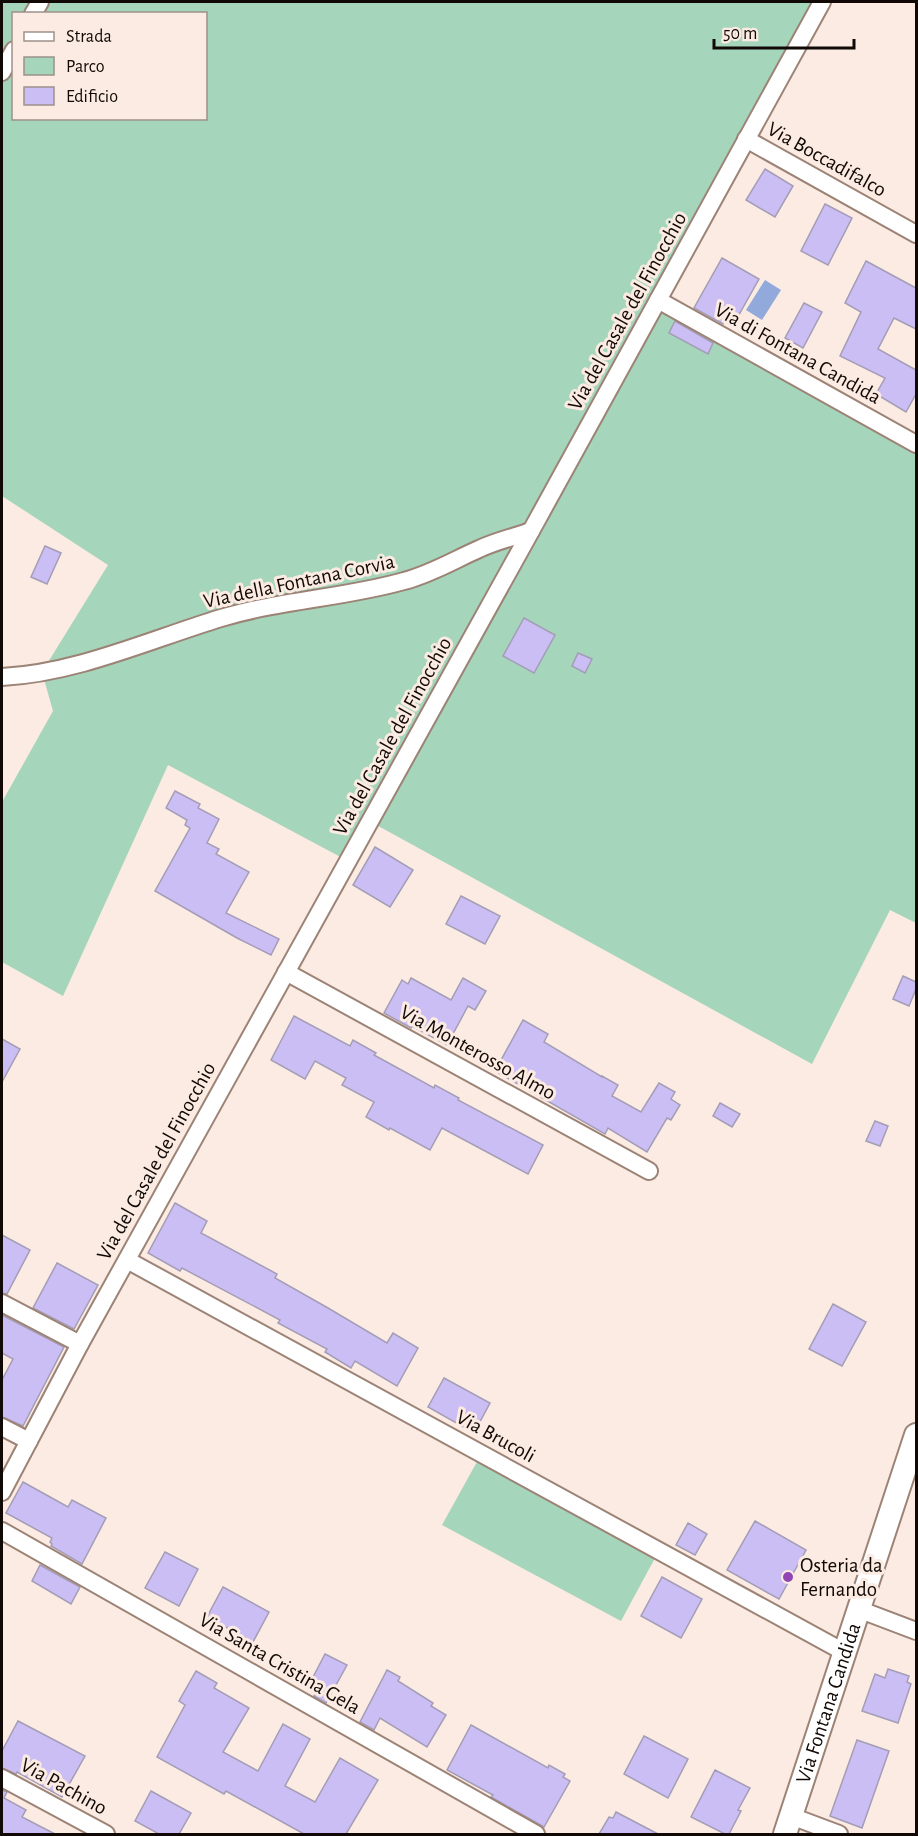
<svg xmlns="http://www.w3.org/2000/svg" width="918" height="1836" font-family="'Alegreya Sans',sans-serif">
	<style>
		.green { fill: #a5d5bb; fill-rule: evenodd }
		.water { fill: #91aadb }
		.building { fill: #cbbef4; stroke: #a39db6; stroke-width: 1.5 }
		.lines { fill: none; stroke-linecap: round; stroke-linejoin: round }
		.street-casing { stroke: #9c8376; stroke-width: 20 }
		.secondary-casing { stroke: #9c8376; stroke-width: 26 }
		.street { stroke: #fff; stroke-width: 16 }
		.secondary { stroke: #fff; stroke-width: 22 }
		.poi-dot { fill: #9144b4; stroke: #fbebe2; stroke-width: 2 }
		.labels { text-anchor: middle; stroke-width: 6; stroke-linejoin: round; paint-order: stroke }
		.street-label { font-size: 21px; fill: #110905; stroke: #fbebe2 }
		.poi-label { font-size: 21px; fill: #110905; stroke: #fbebe2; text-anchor: start }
	</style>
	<rect width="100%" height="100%" fill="#fbebe2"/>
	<g class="green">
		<path d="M2,2H822L658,300L916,444V923L890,910L812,1064L371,822L348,861L168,765L63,996L2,962V802L53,711L42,672L108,565L2,496ZM14,14H206V118H14Z"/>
		<polygon points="478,1460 655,1558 621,1621 442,1525"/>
	</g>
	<polygon class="water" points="765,280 781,290 762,320 746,310"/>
	<g class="building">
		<polygon points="765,169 793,186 775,217 746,200"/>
		<polygon points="825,204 852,218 828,265 801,251"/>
		<polygon points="722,258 759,279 736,320 727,315 723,324 694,308"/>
		<polygon points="866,261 916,288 916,329 894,318 878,349 916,370 916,394 906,412 876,394 885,378 840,356 861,312 845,303"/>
		<polygon points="804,303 822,312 803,348 785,338"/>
		<polygon points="675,321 713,343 708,354 669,333"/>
		<polygon points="45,546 61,553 47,584 31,577"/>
		<polygon points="524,618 555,635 534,673 503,656"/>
		<polygon points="578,653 592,659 585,673 572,666"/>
		<polygon points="175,791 200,804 198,808 219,819 207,843 219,849 216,854 249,872 226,913 279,939 271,955 237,938 155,891 190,828 185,825 187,820 166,808"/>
		<polygon points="375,847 413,870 390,907 353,885"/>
		<polygon points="461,896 500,916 485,944 446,924"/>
		<polygon points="903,976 916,982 916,989 909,1006 893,999"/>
		<polygon points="411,978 451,1000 463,978 486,991 475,1010 468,1006 447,1045 412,1026 411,1028 384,1013 402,980 408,984"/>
		<polygon points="294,1016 350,1046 353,1040 376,1053 374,1055 434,1088 435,1085 459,1098 458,1100 543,1145 528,1174 442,1128 430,1150 390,1128 389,1130 366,1117 374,1102 342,1085 346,1078 315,1061 305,1079 271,1060"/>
		<polygon points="523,1020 548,1034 544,1042 602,1077 602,1076 618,1085 612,1096 641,1112 659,1083 675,1092 671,1099 680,1105 671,1120 667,1118 647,1152 608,1128 605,1134 495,1071"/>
		<polygon points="2,1039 20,1049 2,1082"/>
		<polygon points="720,1103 740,1114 732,1127 713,1116"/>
		<polygon points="875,1121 888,1126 880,1146 866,1141"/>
		<polygon points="175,1203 207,1221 201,1233 277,1274 275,1278 328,1308 387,1343 393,1333 418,1348 397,1386 355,1361 351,1368 325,1352 327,1349 278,1323 280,1320 182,1268 180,1271 148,1253"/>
		<polygon points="2,1235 30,1250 7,1294 2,1293"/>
		<polygon points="57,1263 98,1285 74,1329 33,1308"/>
		<polygon points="833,1304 866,1322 842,1366 809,1349"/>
		<polygon points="2,1315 64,1347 23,1426 2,1417 2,1380 13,1359 2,1353"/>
		<polygon points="444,1378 490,1403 474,1433 428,1407"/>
		<polygon points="23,1482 68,1507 72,1500 106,1518 82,1564 51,1546 52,1544 50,1542 52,1538 6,1513"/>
		<polygon points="755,1521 806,1550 779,1599 727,1570"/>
		<polygon points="688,1523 707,1534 695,1555 676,1545"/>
		<polygon points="165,1552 198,1569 179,1606 145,1588"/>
		<polygon points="40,1565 80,1587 71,1604 32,1581"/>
		<polygon points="662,1577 702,1599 681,1638 641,1616"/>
		<polygon points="223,1587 269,1612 253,1642 207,1617"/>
		<polygon points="325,1654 347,1665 326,1703 314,1696 318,1688 310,1683"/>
		<polygon points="888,1669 909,1676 907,1682 911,1684 898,1723 862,1711 875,1674 885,1678"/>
		<polygon points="387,1670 400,1677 398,1681 433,1703 431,1706 446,1715 427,1747 380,1718 374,1730 360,1722"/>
		<polygon points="196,1671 217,1683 214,1688 249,1708 223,1752 258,1771 283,1724 310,1739 285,1786 315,1802 340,1758 378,1780 346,1834 304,1834 226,1791 224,1794 157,1757 185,1705 179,1701"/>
		<polygon points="18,1721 85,1756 62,1797 17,1772 16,1774 2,1768 2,1751"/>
		<polygon points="471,1725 548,1768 549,1765 565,1774 563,1777 570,1781 544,1827 491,1797 493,1795 447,1770"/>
		<polygon points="644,1736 688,1759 668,1798 624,1774"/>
		<polygon points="857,1740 889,1751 862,1828 830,1816"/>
		<polygon points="715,1770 750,1788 738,1810 741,1811 729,1834 725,1834 691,1817"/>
		<polygon points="2,1790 7,1792 4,1798 26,1810 22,1817 55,1834 2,1834"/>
		<polygon points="151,1791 191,1813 179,1834 159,1834 135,1821"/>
		<polygon points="616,1812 658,1834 599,1834 609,1817 613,1818"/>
	</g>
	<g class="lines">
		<defs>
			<g id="street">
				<polyline points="33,14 40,2"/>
				<polyline points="2,72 14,50"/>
				<polyline points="746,139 916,234"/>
				<polyline points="658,300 916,444"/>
				<path d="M2,677C77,673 149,640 221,618C281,600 344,598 404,581C431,574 454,560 479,549C496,541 514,537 531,531"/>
				<polyline points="286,972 649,1171"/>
				<polyline points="127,1260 844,1652"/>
				<polyline points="2,1303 80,1344"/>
				<polyline points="2,1427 29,1441"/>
				<polyline points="2,1492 80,1344 531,531 822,2"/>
				<polyline points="2,1531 536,1834"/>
				<polyline points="858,1609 916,1631"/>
				<polyline points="2,1778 106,1834"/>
				<polyline points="791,1816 839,1834"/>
			</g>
			<g id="secondary">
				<path id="s1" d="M785,1834L916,1435"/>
			</g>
		</defs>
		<use href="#street" class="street-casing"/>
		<use href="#secondary" class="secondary-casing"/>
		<use href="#street" class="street"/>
		<use href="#secondary" class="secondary"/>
	</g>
	<circle class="poi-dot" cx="788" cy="1577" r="6"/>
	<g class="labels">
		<g class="street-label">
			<text transform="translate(827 159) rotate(29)" y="7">Via Boccadifalco</text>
			<text transform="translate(627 311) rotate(-61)" y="7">Via del Casale del Finocchio</text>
			<text transform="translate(798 353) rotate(29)" y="7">Via di Fontana Candida</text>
			<text transform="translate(299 581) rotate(-12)" y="7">Via della Fontana Corvia</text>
			<text transform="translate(392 736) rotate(-61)" y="7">Via del Casale del Finocchio</text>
			<text transform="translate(478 1052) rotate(29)" y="7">Via Monterosso Almo</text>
			<text transform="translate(156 1161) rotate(-61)" y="7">Via del Casale del Finocchio</text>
			<text transform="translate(496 1436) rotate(29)" y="7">Via Brucoli</text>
			<text transform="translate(280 1663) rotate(30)" y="7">Via Santa Cristina Gela</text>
			<text dy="7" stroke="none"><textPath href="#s1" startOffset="138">Via Fontana Candida</textPath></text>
			<text transform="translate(64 1786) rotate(29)" y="7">Via Pachino</text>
		</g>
		<g class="poi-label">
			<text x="800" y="1572">Osteria da<tspan x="800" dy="24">Fernando</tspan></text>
		</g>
	</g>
	<rect width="918" height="1836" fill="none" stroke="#110905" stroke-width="6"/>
	<rect x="12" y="12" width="195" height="108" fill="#fbebe2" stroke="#9d918a" stroke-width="1.5"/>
	<rect x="24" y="32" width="30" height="9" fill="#ffffff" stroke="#9d918a" stroke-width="1.5"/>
	<text x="66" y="42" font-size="18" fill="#110905">Strada</text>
	<rect x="24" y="57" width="30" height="18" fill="#a5d5bb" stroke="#9d918a" stroke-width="1.5"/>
	<text x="66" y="72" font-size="18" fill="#110905">Parco</text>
	<rect x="24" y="87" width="30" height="18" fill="#cbbef4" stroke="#9d918a" stroke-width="1.5"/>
	<text x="66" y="102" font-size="18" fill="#110905">Edificio</text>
	<path d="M714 39v9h140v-9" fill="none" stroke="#110905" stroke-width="3"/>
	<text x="723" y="39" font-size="18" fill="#110905" stroke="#fbebe2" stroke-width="4.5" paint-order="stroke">50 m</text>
</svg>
